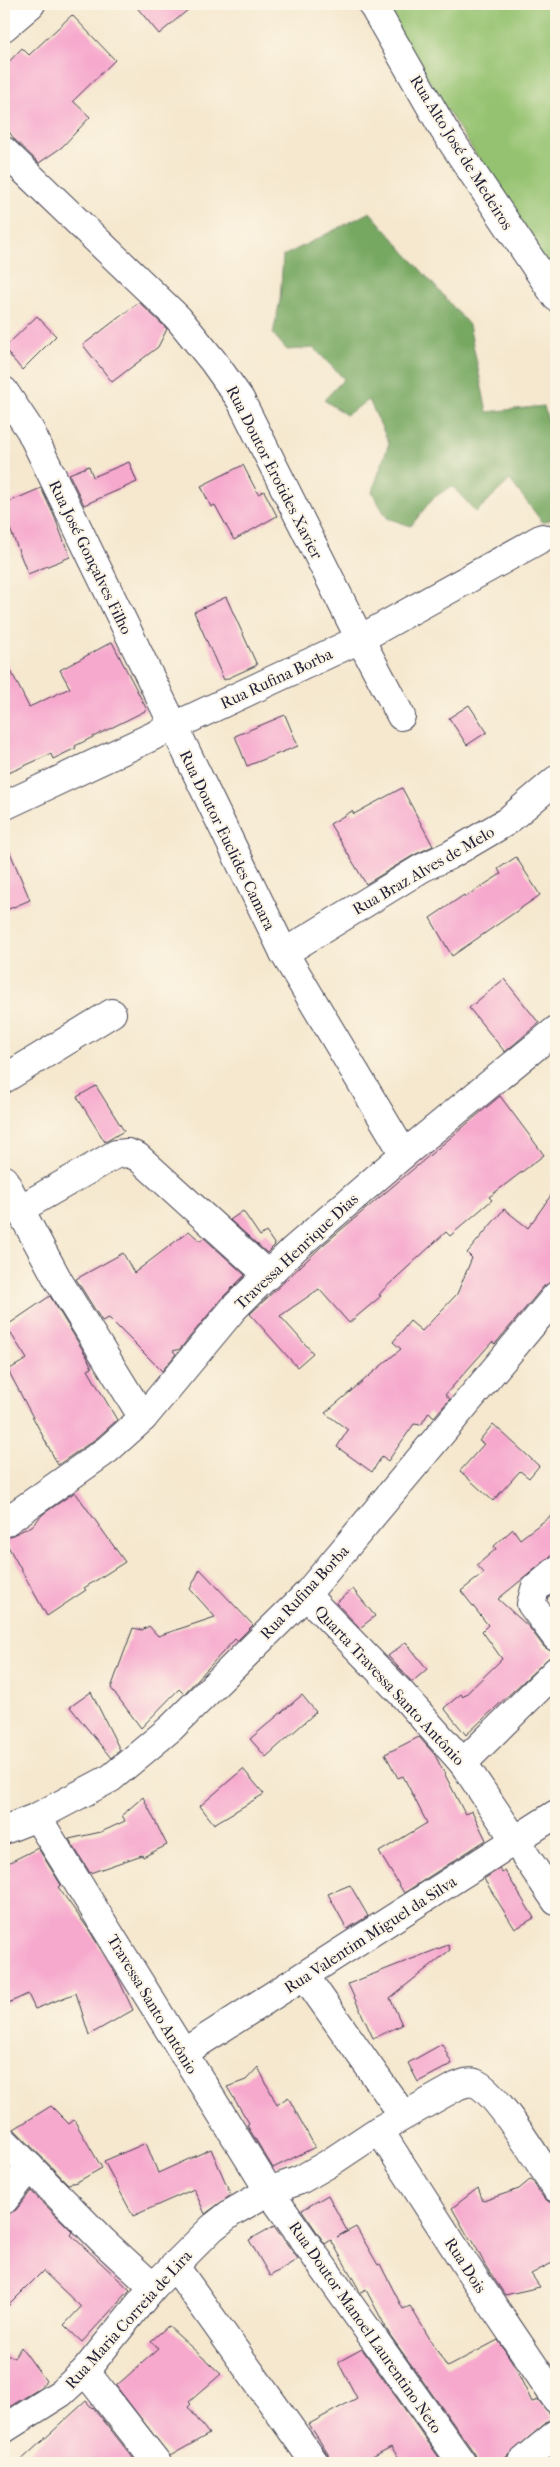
<svg xmlns="http://www.w3.org/2000/svg" width="560" height="2467" font-family="'IM FELL French Canon',serif">
	<style>
		.green { fill: #94c270; stroke: #5b7256 }
		.forest { fill: #77a862; stroke: #4c654e }
		.building { fill: #f6a8cd }
		.lines { fill: none; stroke-linecap: round; stroke-linejoin: round }
		.minor-casing { stroke: #424051; stroke-width: 30 }
		.minor { stroke: #fff; stroke-width: 28 }
		.labels { text-anchor: middle; stroke-width: 4; stroke-linejoin: round; paint-order: stroke }
		.street-label { font-size: 16px; fill: #22223b; stroke: #fcf5e5 }
	</style>
	<rect width="100%" height="100%" fill="#fcf5e5"/>
	<filter id="ink" filterUnits="userSpaceOnUse"><feTurbulence type="fractalNoise" baseFrequency=".02" numOctaves="2"/><feDisplacementMap in="SourceGraphic" scale="10" xChannelSelector="R" yChannelSelector="G"/><feConvolveMatrix kernelMatrix="1 2 1 2 8 2 1 2 1" color-interpolation-filters="sRGB"/></filter>
	<filter id="wash" filterUnits="userSpaceOnUse"><feTurbulence type="fractalNoise" baseFrequency=".0096" numOctaves="4" result="noise"/><feDisplacementMap in="SourceGraphic" scale="20" xChannelSelector="R" yChannelSelector="G"/><feGaussianBlur stdDeviation="1.12" result="paint"/><feColorMatrix in="noise" values="0 0 0 0 0 0 0 0 0 0 0 0 0 0 0 0 0 1.4 0 .05"/><feComposite in="paint" operator="in"/></filter>
	<g filter="url(#wash)">
		<rect width="100%" height="100%" fill="#f5e8cf"/>
		<polygon class="green" points="379,4 556,4 556,279"/>
		<polygon class="forest" points="370,212 469,325 487,412 544,406 556,451 556,517 543,523 510,480 476,512 452,486 433,498 411,526 387,518 372,492 389,443 369,400 346,415 324,400 344,379 314,348 287,350 273,334 280,300 283,256"/>
		<g id="blocks">
			<g class="building">
				<polygon points="134,4 195,4 159,34"/>
				<polygon points="72,15 115,60 73,101 90,117 62,147 39,163 14,139 4,124 4,67 22,48 29,55"/>
				<polygon points="139,302 167,329 158,347 112,382 83,345"/>
				<polygon points="37,316 56,336 22,370 4,348"/>
				<polygon points="129,462 137,482 84,505 69,474 89,466 93,477"/>
				<polygon points="243,465 258,494 264,491 277,516 234,540 215,505 211,507 201,486"/>
				<polygon points="41,488 55,518 70,557 28,574 4,514 4,504"/>
				<polygon points="226,597 257,665 224,680 194,612"/>
				<polygon points="112,642 147,710 75,746 76,748 53,759 51,754 4,775 4,657 29,707 70,688 60,670"/>
				<polygon points="469,705 487,732 467,745 449,718"/>
				<polygon points="285,715 298,746 247,766 235,736"/>
				<polygon points="402,788 433,846 414,855 366,884 330,824 352,811 354,814"/>
				<polygon points="4,838 30,900 4,911"/>
				<polygon points="516,857 540,895 452,956 430,918 464,895 465,897 501,874 498,869"/>
				<polygon points="504,979 539,1023 505,1052 469,1008"/>
				<polygon points="96,1086 124,1131 105,1142 77,1097"/>
				<polygon points="500,1096 544,1155 489,1197 492,1200 450,1236 446,1232 384,1289 379,1295 381,1296 349,1323 319,1289 280,1316 313,1353 297,1367 250,1314 323,1245"/>
				<polygon points="556,1188 555,1281 544,1286 495,1344 492,1342 445,1395 450,1399 434,1417 429,1412 421,1425 414,1424 388,1461 382,1456 372,1472 337,1447 348,1430 325,1413 401,1349 393,1342 410,1321 422,1331 457,1294 472,1258 467,1253 504,1209 528,1228"/>
				<polygon points="243,1211 260,1236 266,1232 275,1245 267,1253 230,1220"/>
				<polygon points="189,1231 200,1241 204,1238 245,1275 222,1298 180,1349 173,1351 176,1354 162,1371 109,1318 102,1321 76,1279 123,1253 134,1273"/>
				<polygon points="50,1296 87,1357 92,1368 88,1370 117,1420 97,1438 58,1465 8,1370 27,1359 6,1326"/>
				<polygon points="493,1424 539,1466 529,1478 520,1471 493,1501 460,1471 484,1444 479,1441"/>
				<polygon points="75,1492 125,1562 84,1588 86,1590 47,1616 4,1539 32,1526 43,1514"/>
				<polygon points="556,1512 556,1552 498,1599 529,1627 544,1647 554,1653 466,1735 444,1708 461,1694 463,1697 502,1659 482,1631 488,1625 461,1591 484,1573 477,1565 496,1549 494,1546 513,1529 520,1539"/>
				<polygon points="200,1569 253,1625 237,1641 235,1639 184,1694 179,1689 141,1728 111,1688 133,1628 142,1630 149,1626 158,1636 215,1617 190,1589"/>
				<polygon points="353,1589 375,1616 360,1628 336,1603"/>
				<polygon points="406,1642 427,1669 412,1682 388,1656"/>
				<polygon points="91,1692 120,1750 111,1758 70,1707"/>
				<polygon points="302,1695 316,1712 266,1757 250,1739"/>
				<polygon points="419,1737 435,1755 465,1814 472,1811 486,1840 404,1893 379,1852 427,1823 403,1776 398,1778 385,1754"/>
				<polygon points="243,1769 264,1794 214,1824 200,1806"/>
				<polygon points="143,1797 167,1845 143,1857 142,1855 90,1873 69,1839 101,1832 125,1821 122,1815"/>
				<polygon points="38,1848 61,1885 58,1887 89,1930 118,1978 133,2010 89,2035 76,1993 35,2009 28,1994 4,2005 4,1865"/>
				<polygon points="499,1869 502,1873 505,1871 534,1918 515,1929 484,1879"/>
				<polygon points="350,1885 368,1916 347,1929 328,1894"/>
				<polygon points="448,1945 450,1950 390,1998 402,2025 373,2038 348,1984"/>
				<polygon points="442,2044 452,2064 418,2082 408,2063"/>
				<polygon points="258,2067 277,2105 288,2097 315,2147 273,2168 248,2127 247,2125 249,2123 227,2087 246,2080"/>
				<polygon points="51,2106 69,2124 74,2120 102,2168 77,2182 68,2184 14,2129"/>
				<polygon points="146,2143 158,2173 211,2149 231,2195 205,2214 194,2189 133,2216 104,2161"/>
				<polygon points="531,2179 543,2197 549,2202 556,2204 556,2261 531,2274 540,2287 505,2295 485,2265 472,2239 470,2240 452,2208 478,2188 483,2201 519,2189"/>
				<polygon points="31,2191 73,2232 71,2235 130,2290 82,2342 64,2325 81,2307 43,2271 4,2310 4,2215 16,2210"/>
				<polygon points="328,2195 347,2231 337,2237 356,2227 378,2265 380,2264 403,2309 410,2306 447,2367 498,2340 513,2363 532,2402 538,2400 553,2417 499,2463 477,2463 475,2454 390,2335 366,2290 361,2293 331,2240 325,2244 302,2210"/>
				<polygon points="274,2226 298,2259 270,2276 249,2240"/>
				<polygon points="168,2326 221,2374 189,2402 191,2404 188,2407 209,2434 170,2456 116,2386 158,2349 151,2341"/>
				<polygon points="21,2347 46,2381 39,2389 4,2410 4,2354 14,2358"/>
				<polygon points="362,2349 440,2459 431,2463 403,2463 391,2447 361,2463 330,2463 328,2454 309,2424 357,2398 338,2362"/>
				<polygon points="86,2401 92,2408 93,2407 137,2463 18,2463"/>
			</g>
		</g>
	</g>
	<g filter="url(#ink)">
		<use href="#blocks" fill-opacity="0" stroke="#424051" stroke-width="1"/>
		<g class="lines">
			<defs>
				<g id="minor">
					<polyline points="372,4 444,130 556,297"/>
					<polyline points="4,27 31,4"/>
					<polyline points="4,151 178,318 213,361 240,399 360,639 401,716"/>
					<polyline points="4,391 30,430 284,953 404,1154"/>
					<polyline points="4,806 360,639 542,538"/>
					<polyline points="284,953 422,868 450,855 506,822 556,780"/>
					<polyline points="4,1079 112,1013"/>
					<polyline points="4,1180 58,1280 143,1418"/>
					<polyline points="20,1209 116,1154 128,1153 138,1157 268,1275"/>
					<polyline points="4,1523 107,1450 143,1418 234,1308 294,1249 404,1154 556,1030"/>
					<polyline points="556,1571 535,1589 531,1604 556,1637"/>
					<polyline points="306,1595 402,1694 463,1763 556,1901"/>
					<polyline points="463,1763 556,1671"/>
					<polyline points="37,1817 269,2191 462,2463"/>
					<polyline points="4,1830 37,1817 111,1778 171,1728 306,1595 556,1296"/>
					<polyline points="305,1976 403,2115"/>
					<polyline points="183,2053 556,1814"/>
					<polyline points="379,2130 469,2270 556,2399"/>
					<polyline points="4,2141 104,2242 153,2287"/>
					<polyline points="4,2200 30,2167"/>
					<polyline points="174,2265 315,2463"/>
					<polyline points="85,2371 157,2463"/>
					<path d="M4,2429L61,2393L85,2371L153,2287L212,2228L231,2213L269,2191L300,2180L328,2164L379,2130L457,2086C463,2084 468,2081 475,2083C497,2091 541,2166 556,2188"/>
					<polyline points="521,2463 556,2434"/>
				</g>
			</defs>
			<use href="#minor" class="minor-casing"/>
			<use href="#minor" class="minor"/>
		</g>
	</g>
	<g class="labels">
		<g class="street-label">
			<text transform="translate(462 152) rotate(58)" y="6">Rua Alto José de Medeiros</text>
			<text transform="translate(275 472) rotate(63)" y="6">Rua Doutor Erotides Xavier</text>
			<text transform="translate(91 557) rotate(64)" y="6">Rua José Gonçalves Filho</text>
			<text transform="translate(276 678) rotate(-25)" y="6">Rua Rufina Borba</text>
			<text transform="translate(228 840) rotate(64)" y="6">Rua Doutor Euclides Camara</text>
			<text transform="translate(423 870) rotate(-30)" y="6">Rua Braz Alves de Melo</text>
			<text transform="translate(296 1251) rotate(-43)" y="6">Travessa Henrique Dias</text>
			<text transform="translate(304 1592) rotate(-47)" y="6">Rua Rufina Borba</text>
			<text transform="translate(390 1685) rotate(47)" y="6">Quarta Travessa Santo Antônio</text>
			<text transform="translate(370 1934) rotate(-33)" y="6">Rua Valentim Miguel da Silva</text>
			<text transform="translate(153 2004) rotate(59)" y="6">Travessa Santo Antônio</text>
			<text transform="translate(466 2265) rotate(57)" y="6">Rua Dois</text>
			<text transform="translate(128 2319) rotate(-48)" y="6">Rua Maria Correia de Lira</text>
			<text transform="translate(366 2327) rotate(55)" y="6">Rua Doutor Manoel Laurentino Neto</text>
		</g>
	</g>
	<rect width="560" height="2467" fill="none" stroke="#fcf5e5" stroke-width="20"/>
</svg>
